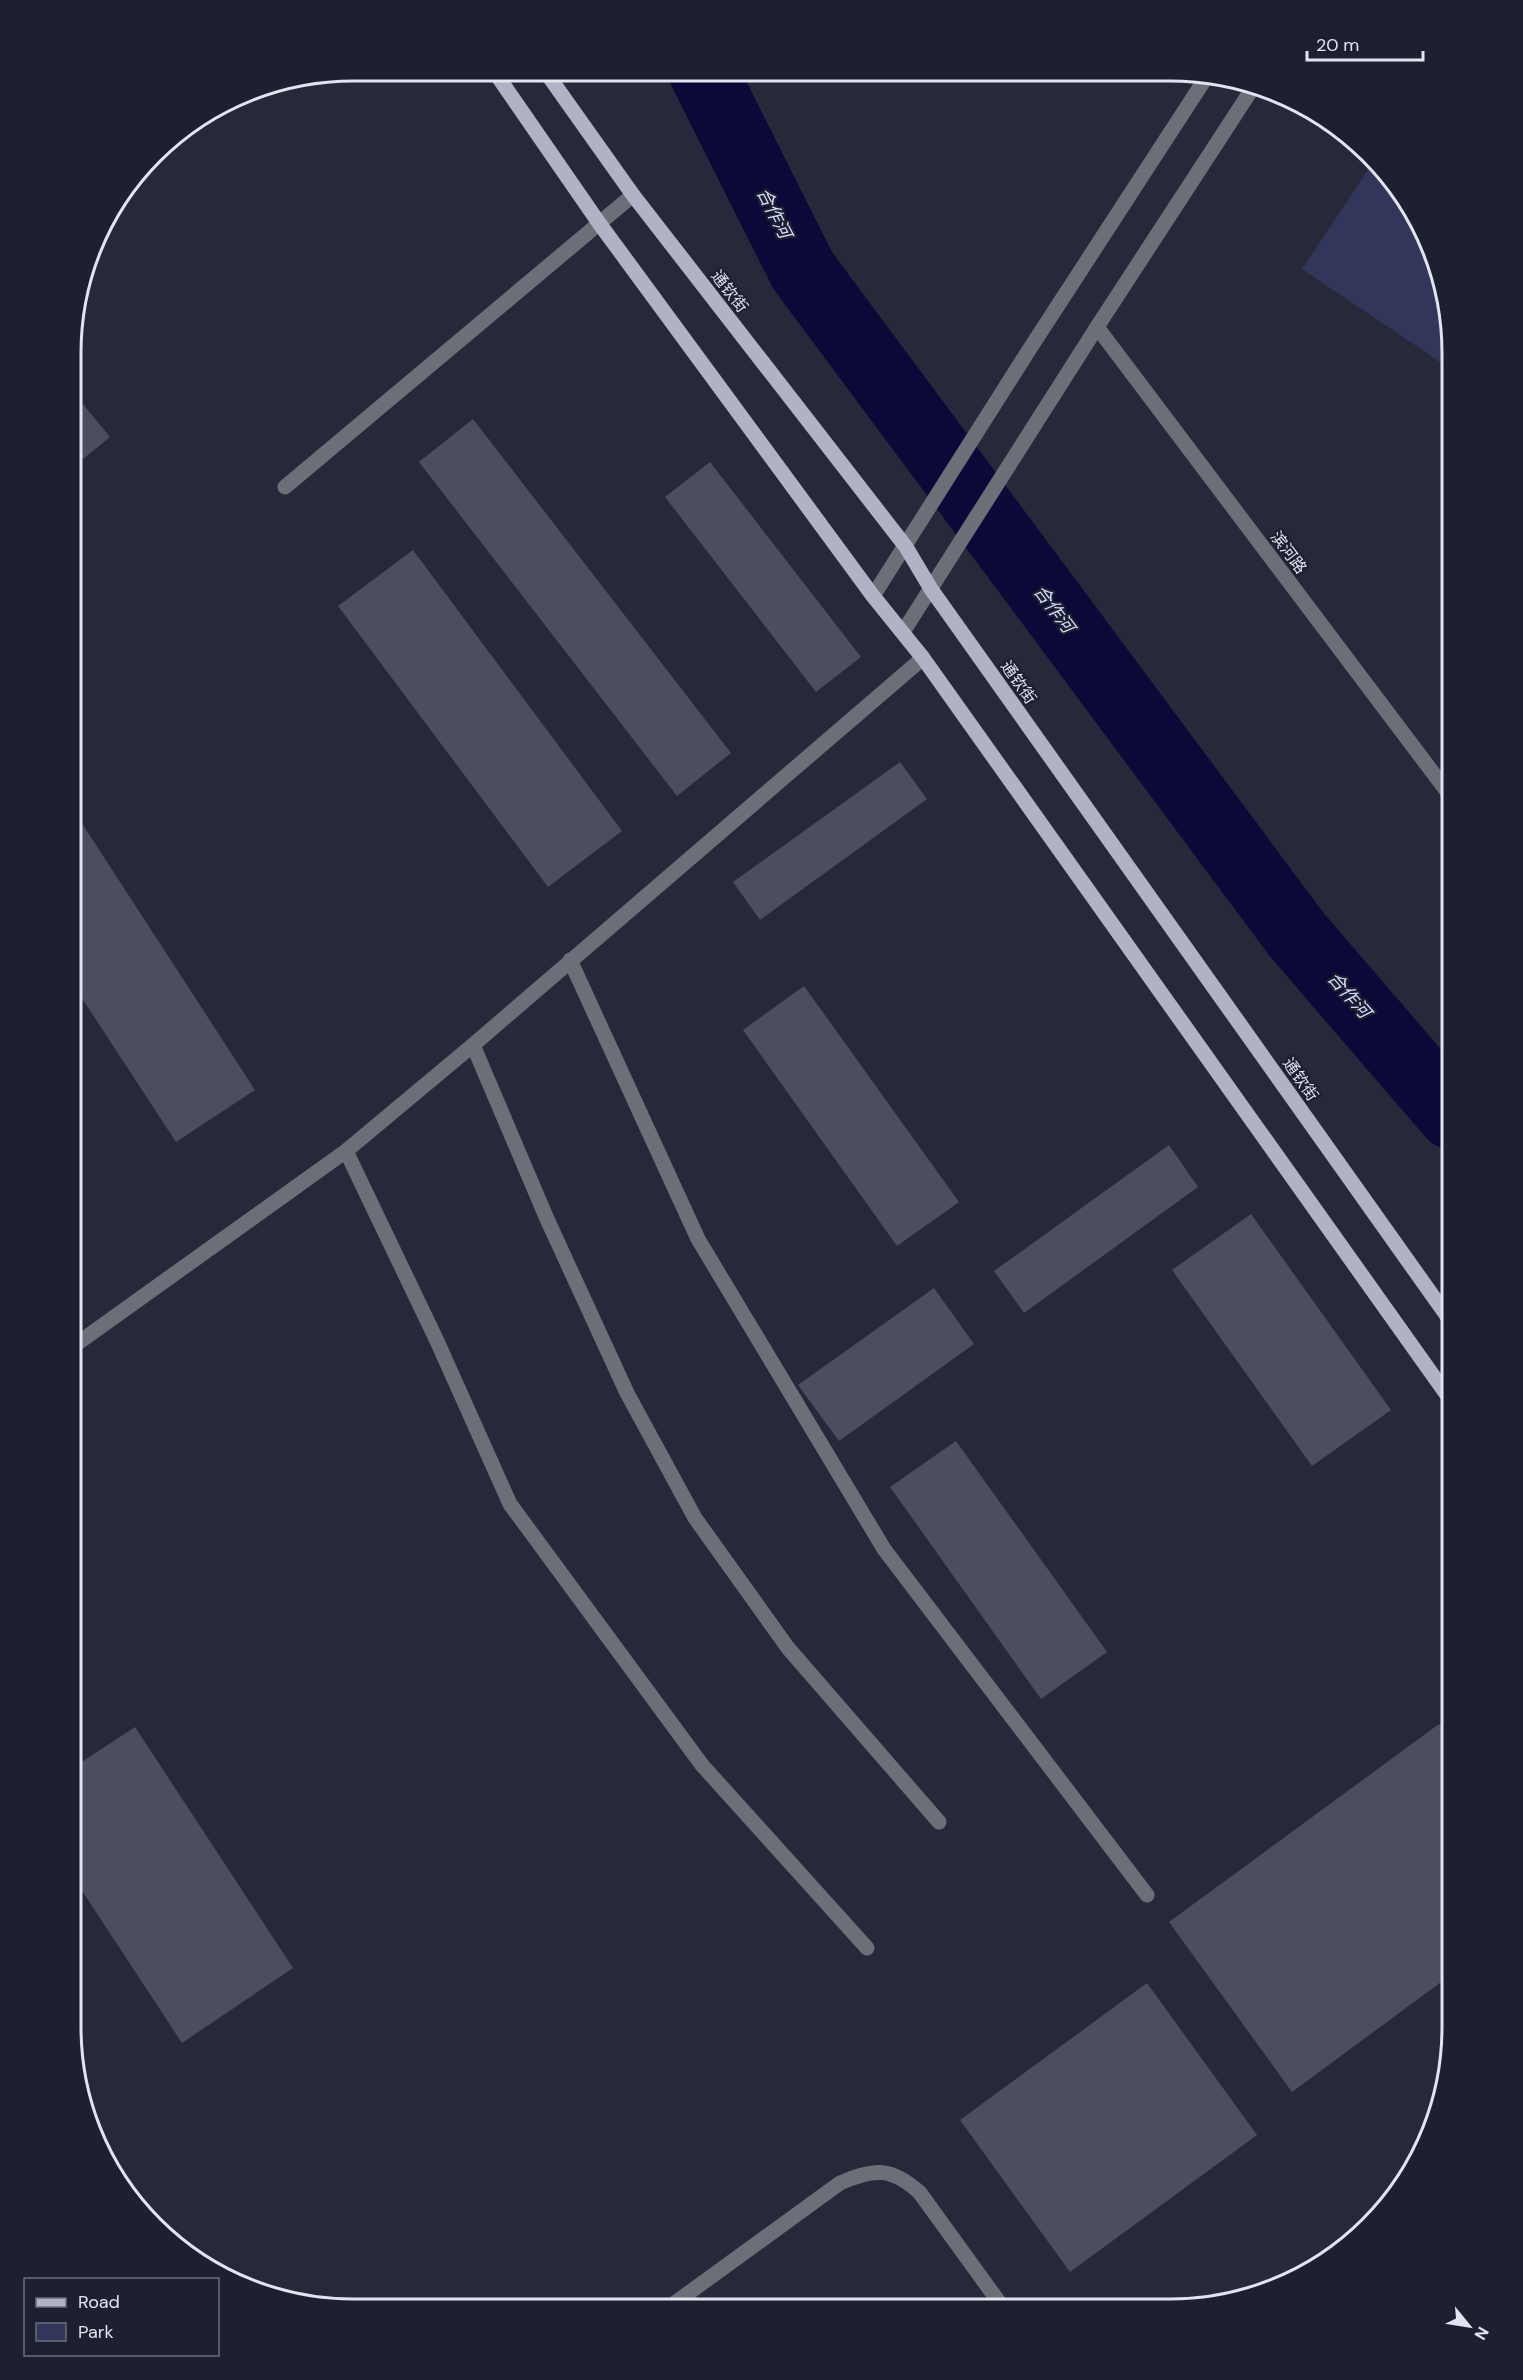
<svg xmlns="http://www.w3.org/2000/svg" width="1523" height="2380" font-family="'DM Sans','Noto Sans SC',sans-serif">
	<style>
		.green { fill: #32365a }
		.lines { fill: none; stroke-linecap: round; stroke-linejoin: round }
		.river { stroke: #0c0938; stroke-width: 69 }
		.building { fill: #4b4e61 }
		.minor { stroke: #6d6f78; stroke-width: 15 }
		.major { stroke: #afb3c5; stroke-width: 15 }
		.labels { text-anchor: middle; stroke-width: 4.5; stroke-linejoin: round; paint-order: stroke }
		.street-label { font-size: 16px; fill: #e2e4f0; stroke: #1d2030 }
		.water-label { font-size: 18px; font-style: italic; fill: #d6dcfd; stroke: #1d2030 }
		.rim { fill: none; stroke: #e2e4f0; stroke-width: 3 }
	</style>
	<rect width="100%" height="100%" fill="#27293a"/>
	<polygon class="green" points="1374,161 1394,181 1431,245 1452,353 1452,370 1302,269"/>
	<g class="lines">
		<polyline class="river" points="703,72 803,271 1297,935 1452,1115"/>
	</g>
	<g class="building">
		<polygon points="73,392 110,437 73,467"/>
		<polygon points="473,419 731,753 677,796 419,462"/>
		<polygon points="710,462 861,657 816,692 665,497"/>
		<polygon points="413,550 622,831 548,887 338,606"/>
		<polygon points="900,762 927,799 760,920 733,882"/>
		<polygon points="72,808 255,1090 176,1142 72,983"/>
		<polygon points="804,986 959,1202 897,1246 743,1030"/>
		<polygon points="1169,1145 1198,1187 1024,1313 994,1271"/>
		<polygon points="1251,1214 1391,1410 1312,1466 1172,1270"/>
		<polygon points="934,1288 974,1344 839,1441 798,1385"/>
		<polygon points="956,1441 1107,1652 1041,1699 890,1487"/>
		<polygon points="1439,1724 1452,1741 1452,1974 1292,2092 1169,1922"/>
		<polygon points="135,1727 293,1968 182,2043 71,1874 71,1769"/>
		<polygon points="1147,1983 1257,2135 1070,2272 960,2120"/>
	</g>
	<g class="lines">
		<g class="minor">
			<polyline points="1097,327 1452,798"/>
			<polyline points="285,487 633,195"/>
			<polyline points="873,596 1029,350 1209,73"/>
			<polyline points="903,632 1097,327 1254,86"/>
			<polyline points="923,658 473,1045 547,1219 627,1393 695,1518 788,1648 939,1822"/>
			<polyline points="570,960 698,1239 884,1549 1147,1895"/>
			<polyline points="346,1151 437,1341 510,1504 702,1765 867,1948"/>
			<polyline points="71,1348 346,1151 473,1045"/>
			<path d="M668,2308L840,2183C874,2168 892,2167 920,2193L1004,2309"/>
		</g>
		<g class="major">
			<polyline points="494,71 599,223 873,596 923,658 1452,1402"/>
			<polyline points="545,71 633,195 906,547 931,589 1452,1323"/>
		</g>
	</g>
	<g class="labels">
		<g class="street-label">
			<text transform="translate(730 291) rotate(52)" y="6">通钦街</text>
			<text transform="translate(1289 552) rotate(53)" y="6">滨河路</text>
			<text transform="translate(1019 682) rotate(55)" y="6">通钦街</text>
			<text transform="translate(1301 1079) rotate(55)" y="6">通钦街</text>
		</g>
		<g class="water-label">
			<text transform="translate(774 213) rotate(63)" y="6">合作河</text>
			<text transform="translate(1054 609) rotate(53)" y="6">合作河</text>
			<text transform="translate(1349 995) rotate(49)" y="6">合作河</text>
		</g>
	</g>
	<path d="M0 0H1523V2380H0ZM353 81H1170A272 272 0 0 1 1442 353V2027A272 272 0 0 1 1170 2299H353A272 272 0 0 1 81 2027V353A272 272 0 0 1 353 81Z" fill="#1d2030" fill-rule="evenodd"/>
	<path class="rim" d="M353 81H1170A272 272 0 0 1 1442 353V2027A272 272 0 0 1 1170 2299H353A272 272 0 0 1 81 2027V353A272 272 0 0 1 353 81Z"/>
	<rect x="24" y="2278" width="195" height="78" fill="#1d2030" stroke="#6c6e7d" stroke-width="1.5"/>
	<rect x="36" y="2298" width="30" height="9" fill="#afb3c5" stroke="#6c6e7d" stroke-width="1.5"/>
	<text x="78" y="2308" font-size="18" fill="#e2e4f0">Road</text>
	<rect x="36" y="2323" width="30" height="18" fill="#32365a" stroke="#6c6e7d" stroke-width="1.5"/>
	<text x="78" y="2338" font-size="18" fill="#e2e4f0">Park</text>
	<g transform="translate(1469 2326) rotate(120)" stroke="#1d2030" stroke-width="4.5" paint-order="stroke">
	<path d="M0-4.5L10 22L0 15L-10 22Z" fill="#e2e4f0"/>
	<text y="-9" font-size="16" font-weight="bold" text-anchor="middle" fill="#e2e4f0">N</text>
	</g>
	<path d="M1307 51v9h116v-9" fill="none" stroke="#e2e4f0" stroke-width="3"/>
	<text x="1316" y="51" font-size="18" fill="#e2e4f0" stroke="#1d2030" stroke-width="4.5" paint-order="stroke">20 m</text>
</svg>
